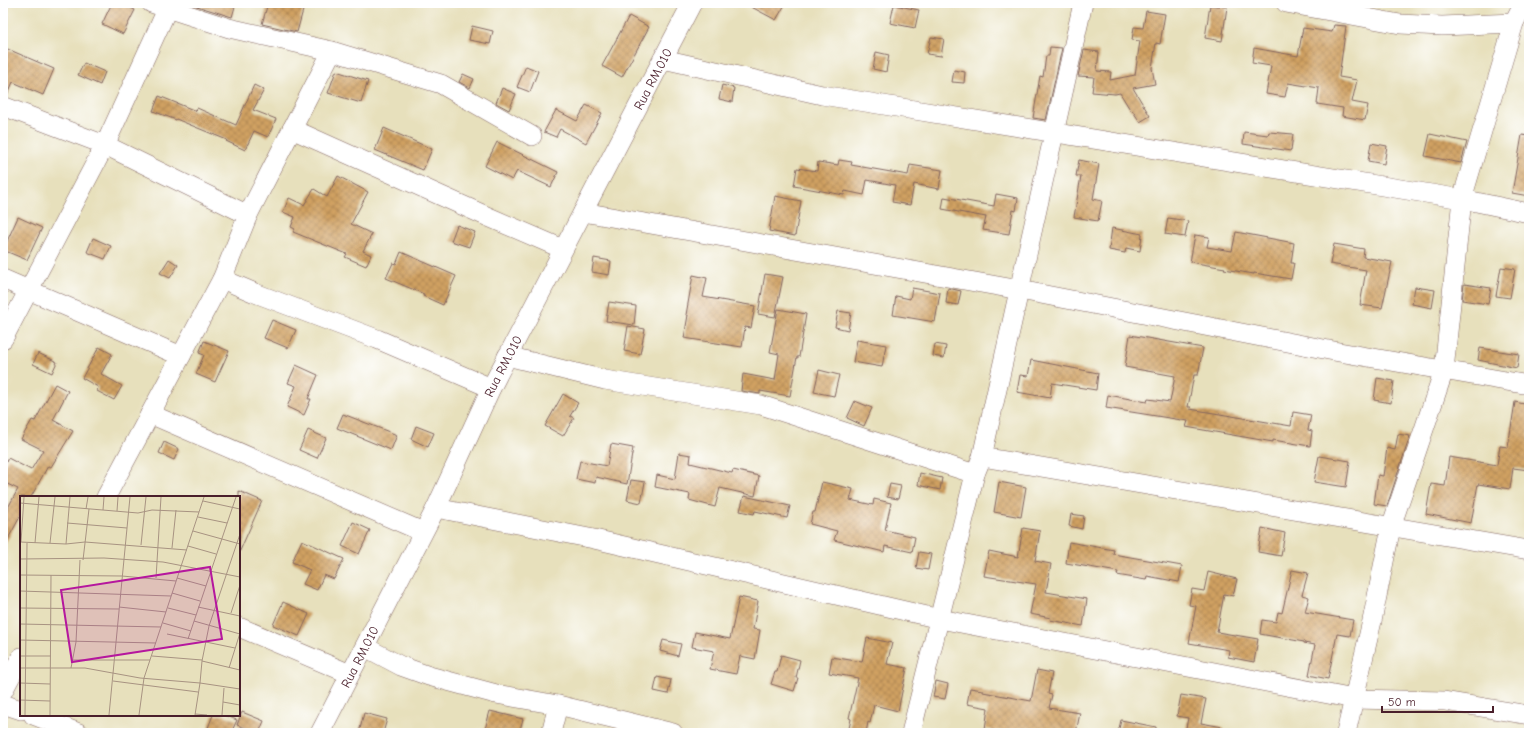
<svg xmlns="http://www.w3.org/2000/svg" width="1532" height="736" font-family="'Comic Neue',sans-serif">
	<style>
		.building { fill: url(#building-cross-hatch) }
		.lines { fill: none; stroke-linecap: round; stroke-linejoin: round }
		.minor-casing { stroke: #81635e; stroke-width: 20 }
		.minor { stroke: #fff; stroke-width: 19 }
		.labels { text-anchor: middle; stroke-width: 3.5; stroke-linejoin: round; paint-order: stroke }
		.street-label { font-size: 13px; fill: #4a1f2b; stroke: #fff }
		.inset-road { fill: none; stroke: #a89382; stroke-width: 1 }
		.view { fill: #b5179e; fill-opacity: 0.15; stroke: #b5179e; stroke-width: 2 }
		.inset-edge { fill: none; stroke: #4a1f2b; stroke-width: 2 }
	</style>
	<defs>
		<pattern id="building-cross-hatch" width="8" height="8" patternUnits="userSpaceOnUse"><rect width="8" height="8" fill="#d0a162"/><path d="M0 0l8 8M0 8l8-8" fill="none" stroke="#ab8351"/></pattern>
	</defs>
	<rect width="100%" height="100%" fill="#fff"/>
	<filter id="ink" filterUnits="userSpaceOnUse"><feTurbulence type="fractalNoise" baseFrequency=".025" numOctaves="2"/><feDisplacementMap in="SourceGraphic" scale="8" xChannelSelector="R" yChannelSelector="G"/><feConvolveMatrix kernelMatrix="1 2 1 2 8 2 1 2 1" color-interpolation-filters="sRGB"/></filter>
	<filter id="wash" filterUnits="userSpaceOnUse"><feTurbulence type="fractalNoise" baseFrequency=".012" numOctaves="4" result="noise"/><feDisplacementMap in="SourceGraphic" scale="16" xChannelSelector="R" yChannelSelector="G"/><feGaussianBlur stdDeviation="0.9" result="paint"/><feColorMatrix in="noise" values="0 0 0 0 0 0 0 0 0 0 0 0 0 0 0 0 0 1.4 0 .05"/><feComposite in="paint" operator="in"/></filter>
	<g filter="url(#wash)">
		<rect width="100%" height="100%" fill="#e7e0bc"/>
		<g id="blocks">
			<g class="building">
				<polygon points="112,3 120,3 135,10 123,34 102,24"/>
				<polygon points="187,3 236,3 232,17"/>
				<polygon points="268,3 305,3 297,32 262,24"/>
				<polygon points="744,3 786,3 776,20"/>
				<polygon points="894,5 919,10 915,28 890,23"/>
				<polygon points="1210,5 1227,7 1222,41 1205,38"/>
				<polygon points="1146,11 1165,14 1160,44 1156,43 1152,68 1155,84 1133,88 1150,116 1140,122 1132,110 1131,111 1120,93 1115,94 1092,92 1094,77 1078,76 1084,50 1099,52 1097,71 1111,72 1110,80 1135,75 1140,41 1132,40 1134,27 1143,28"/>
				<polygon points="629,16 649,27 622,77 602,66"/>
				<polygon points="1334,25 1346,26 1339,77 1357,80 1352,102 1368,105 1365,120 1342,116 1343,108 1317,104 1319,88 1288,83 1285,97 1266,94 1271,66 1252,63 1254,48 1298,56 1303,28 1332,32"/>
				<polygon points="472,26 493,31 490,44 469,40"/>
				<polygon points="931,37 944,39 941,56 927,54"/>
				<polygon points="3,47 54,69 43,95 13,82 7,96 3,95"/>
				<polygon points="1050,47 1062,48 1046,120 1033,118 1040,76 1043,77 1046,56 1049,56"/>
				<polygon points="876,52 889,55 886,72 873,69"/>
				<polygon points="84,63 105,72 100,85 78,75"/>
				<polygon points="526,66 538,71 530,92 517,87"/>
				<polygon points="954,70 965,72 964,83 952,82"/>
				<polygon points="336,71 368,81 361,103 328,93"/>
				<polygon points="463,74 474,79 470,88 459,82"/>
				<polygon points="254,85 264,90 253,110 276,119 268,137 254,131 245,150 226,141 227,140 176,119 176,120 153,111 159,96 196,111 197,108 236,125"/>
				<polygon points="722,85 734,88 732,102 719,99"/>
				<polygon points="502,88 516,94 509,110 496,103"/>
				<polygon points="586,105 602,113 586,143 560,129 556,137 544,132 556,110 577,121"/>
				<polygon points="384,128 432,149 423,170 375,150"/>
				<polygon points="1244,132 1268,135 1269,132 1293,134 1291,151 1243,144"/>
				<polygon points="1430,134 1467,142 1461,163 1425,156"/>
				<polygon points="1522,135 1529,136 1529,196 1512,193"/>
				<polygon points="497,142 558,172 551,187 517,171 512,180 485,166"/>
				<polygon points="1371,143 1387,146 1384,164 1368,161"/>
				<polygon points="839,160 852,162 851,165 908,175 910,165 942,170 939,189 914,184 910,205 892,202 895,185 867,180 864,195 845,191 844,195 794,186 797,168 817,171 818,162 838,165"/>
				<polygon points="1079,160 1099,164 1093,199 1102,201 1098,221 1074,217 1081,176 1076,176"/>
				<polygon points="338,176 368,192 351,224 372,234 363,251 371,255 366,266 345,257 347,254 293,232 295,229 291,227 295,217 283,212 289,198 304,205 314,189 327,197"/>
				<polygon points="996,194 1018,198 1016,211 1013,210 1009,234 983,230 986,217 942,209 944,197 994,206"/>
				<polygon points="775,196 801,201 795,236 769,231"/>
				<polygon points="18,217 42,228 27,260 3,250"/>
				<polygon points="1168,218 1188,221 1185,237 1165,234"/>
				<polygon points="457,225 475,232 469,247 451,241"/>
				<polygon points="1112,228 1142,234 1140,251 1126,248 1125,253 1109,250"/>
				<polygon points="1236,232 1294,243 1291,263 1294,263 1291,279 1254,273 1254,274 1224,269 1225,268 1190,262 1195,235 1209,237 1207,247 1232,251"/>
				<polygon points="93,238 111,246 105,259 87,252"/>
				<polygon points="1334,244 1364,249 1363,257 1392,262 1382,308 1360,305 1366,270 1330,264"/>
				<polygon points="401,252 456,276 443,305 423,296 424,294 386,278 393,263 396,264"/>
				<polygon points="594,258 611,261 609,275 592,272"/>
				<polygon points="169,259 178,265 170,278 160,273"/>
				<polygon points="1501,267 1515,269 1510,298 1496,296"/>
				<polygon points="765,274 783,277 775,317 758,314"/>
				<polygon points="693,275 707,278 703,297 755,306 751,328 745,327 742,347 684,338 688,315 686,315"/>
				<polygon points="1464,284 1491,288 1488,304 1462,300"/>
				<polygon points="1415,287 1435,290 1432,308 1412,304"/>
				<polygon points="912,288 940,293 935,322 893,315 896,296 910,299"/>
				<polygon points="948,288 961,291 958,305 946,303"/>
				<polygon points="609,302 636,306 634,325 606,321"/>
				<polygon points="778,309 806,314 799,357 797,357 790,396 760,391 760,394 741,391 743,374 775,380 779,354 770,352"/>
				<polygon points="838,311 851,313 848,330 835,327"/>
				<polygon points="272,320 296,330 288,348 264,338"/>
				<polygon points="628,326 645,329 640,354 624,351"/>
				<polygon points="1130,335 1203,348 1198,375 1194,375 1188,407 1191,407 1190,409 1291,426 1293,412 1311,415 1308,430 1312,431 1310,446 1273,440 1273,442 1186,427 1188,421 1106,408 1108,395 1147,402 1148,399 1170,402 1175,376 1125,367"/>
				<polygon points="857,340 886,345 882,367 853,362"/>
				<polygon points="204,341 229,351 215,382 196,374 204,355 199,353"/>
				<polygon points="935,344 946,346 944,358 933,356"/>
				<polygon points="99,347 112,354 101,374 122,386 114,400 97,391 98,387 82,378"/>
				<polygon points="1480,348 1519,354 1517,368 1478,360"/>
				<polygon points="38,353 57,362 52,373 33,364"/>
				<polygon points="1031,360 1098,373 1096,390 1052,383 1050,398 1017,392 1020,375 1028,376"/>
				<polygon points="296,365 318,375 308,399 311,399 304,415 287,407 296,386 288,383"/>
				<polygon points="819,370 839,375 834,396 814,392"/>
				<polygon points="1377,378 1394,381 1391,403 1374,400"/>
				<polygon points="55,384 68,391 53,420 73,431 51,467 48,466 31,497 21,497 21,515 3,548 3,517 18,489 3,482 3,468 8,458 31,470 43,450 21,439 32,420 35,421"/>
				<polygon points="563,394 578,403 570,416 574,418 563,436 545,426"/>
				<polygon points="855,401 872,408 864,426 847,418"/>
				<polygon points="1515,402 1529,405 1529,470 1513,468 1510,489 1478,484 1471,523 1426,514 1431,484 1445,486 1449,457 1497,465 1500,446 1508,447"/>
				<polygon points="343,414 397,435 391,450 337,428"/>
				<polygon points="416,426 434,433 428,447 411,439"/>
				<polygon points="308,430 326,438 317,458 299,450"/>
				<polygon points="1398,434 1410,436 1387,506 1374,504 1378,475 1383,476 1387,448 1395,450"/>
				<polygon points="164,442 179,449 174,460 159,453"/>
				<polygon points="611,444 633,448 627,484 596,477 595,483 576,479 580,461 607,466"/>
				<polygon points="679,453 691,455 690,463 732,473 733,470 759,476 755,496 720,488 715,507 689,500 690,494 655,487 657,475 675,479"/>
				<polygon points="1319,456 1350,461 1346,487 1314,482"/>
				<polygon points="920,473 942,478 940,490 918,485"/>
				<polygon points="631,480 645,482 641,503 627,500"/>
				<polygon points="822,482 853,489 850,500 873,505 874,499 891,503 885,530 915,537 912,552 885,546 884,552 834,540 837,531 810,524 813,512 815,512"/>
				<polygon points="999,482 1026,487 1021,517 994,512"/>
				<polygon points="890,484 901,486 898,499 887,497"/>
				<polygon points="239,491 262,501 239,553"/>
				<polygon points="744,496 790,506 787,518 755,511 754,514 740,511"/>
				<polygon points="1071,514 1084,516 1082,529 1069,526"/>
				<polygon points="353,522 370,530 359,554 342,546"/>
				<polygon points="1023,528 1040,531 1035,561 1051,564 1046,592 1087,599 1083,626 1050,620 1051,618 1030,614 1036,584 984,576 989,551 1018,557"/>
				<polygon points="1262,528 1285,533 1281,556 1258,552"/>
				<polygon points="302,540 344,559 334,579 324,575 317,590 303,584 310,570 292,562"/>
				<polygon points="1069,542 1114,550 1113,554 1182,566 1179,582 1147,576 1146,580 1117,575 1118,572 1066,563"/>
				<polygon points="919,552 931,554 928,570 916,568"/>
				<polygon points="1292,570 1308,573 1302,595 1309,597 1305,612 1353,620 1350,636 1337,634 1328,679 1309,675 1315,645 1304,643 1304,642 1260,634 1262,620 1276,622 1278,612 1282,613"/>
				<polygon points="1208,572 1237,579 1233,596 1224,594 1217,632 1258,639 1254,662 1228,657 1229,650 1189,643 1196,606 1189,605 1192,589 1204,591"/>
				<polygon points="739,597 758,601 753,629 760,630 755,659 740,656 736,674 710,669 714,651 692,647 695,632 730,639"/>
				<polygon points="283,602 309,614 299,636 273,625"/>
				<polygon points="867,638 892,643 887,664 907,668 898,711 874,705 870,723 868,722 866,733 848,733 851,719 849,718 858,678 829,673 832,657 862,662"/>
				<polygon points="663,640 681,644 678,656 660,651"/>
				<polygon points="781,655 800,660 796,678 798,678 794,691 771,684 775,672 777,672"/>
				<polygon points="1037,670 1052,673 1048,694 1052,695 1049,708 1080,713 1076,733 1011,733 985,729 988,708 967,704 970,688 983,690 983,692 1031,701"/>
				<polygon points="657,677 671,680 668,694 654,691"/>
				<polygon points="936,681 948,684 945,699 933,697"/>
				<polygon points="1181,695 1206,699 1201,723 1223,727 1222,733 1185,733 1188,718 1177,716"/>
				<polygon points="490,711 523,719 519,733 484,733"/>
				<polygon points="242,712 264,721 259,733 237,725"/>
				<polygon points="364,713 387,719 383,733 359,733"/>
				<polygon points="213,715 224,715 237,720 231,733 206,733"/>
				<polygon points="1121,720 1156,727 1156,733 1118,733"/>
			</g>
		</g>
	</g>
	<g filter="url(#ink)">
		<use href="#blocks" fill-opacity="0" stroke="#81635e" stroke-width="1"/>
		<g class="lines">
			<defs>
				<g id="minor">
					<polyline points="151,3 229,28 332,51 441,84 532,136"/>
					<polyline points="1286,3 1400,24 1442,26 1514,23"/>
					<polyline points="663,59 822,95 1462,199 1529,213"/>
					<polyline points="3,106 105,145 248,215"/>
					<polyline points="292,129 484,215 563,249"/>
					<polyline points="583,212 1020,290 1339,352 1529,385"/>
					<polyline points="3,279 181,356"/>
					<polyline points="222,279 255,293 377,339 491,388"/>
					<polyline points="3,339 105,145 170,3"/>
					<polyline points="507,356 605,380 761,405 975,474"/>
					<polyline points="150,414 423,532"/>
					<polyline points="982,457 1529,550"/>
					<polyline points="106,497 222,279 248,215 332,51"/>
					<polyline points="436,508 594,539 940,619 1354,699 1444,701 1529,715"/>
					<polyline points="239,627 350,674"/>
					<polyline points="365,647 401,666 429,676 496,694 558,705 673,733"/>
					<polyline points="3,691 21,657"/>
					<polyline points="3,704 21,710"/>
					<polyline points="33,715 79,733"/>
					<path id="s1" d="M320,733L436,508L491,388L692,3"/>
					<polyline points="551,733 558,705"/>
					<polyline points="911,733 975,474 982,457 1083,3"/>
					<polyline points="1346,733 1372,621 1391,527 1444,370 1462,199 1514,23 1524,3"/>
				</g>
			</defs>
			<use href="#minor" class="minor-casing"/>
			<use href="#minor" class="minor"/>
		</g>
	</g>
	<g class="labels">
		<g class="street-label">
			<text dy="5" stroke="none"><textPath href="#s1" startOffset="734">Rua RM.010</textPath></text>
			<text dy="5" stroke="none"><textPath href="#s1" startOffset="410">Rua RM.010</textPath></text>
			<text dy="5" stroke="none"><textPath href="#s1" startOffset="86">Rua RM.010</textPath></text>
		</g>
	</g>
	<g transform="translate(20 496)">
		<rect width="220" height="220" fill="#e7e0bc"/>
		<path class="inset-road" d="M183,5L220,13M0,7L118,17L132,14L179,16M66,13L68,1M83,14L84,1M97,15L98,1M178,21L207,27M47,27L107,32M173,35L220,48M0,46L46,48L65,46L167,54M1,46L4,1M15,47L19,1M30,47L35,1M46,48L50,1M121,49L126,1M168,50L196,58M152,52L156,14M0,63L84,62L143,66L220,81M63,64L69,13M0,79L102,80L156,85M136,82L141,1M157,82L186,90M0,95L151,100M152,97L180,105M99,111L146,116M178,111L220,120M0,112L99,113M148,112L176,119M211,117L220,89M174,125L220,138M143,127L171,135M0,128L141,131M147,138L215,152M168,143L216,1M0,144L136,147M0,160H31M132,160L182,164M53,164H130M182,165L189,130L220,38M0,172H65L120,182L180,187L182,165L220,174M51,172L56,146L60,64M209,172L220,137M93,185L178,196M0,187L30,188M0,204L30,205M203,206L220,209M175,218L187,219M5,219L7,47M30,219L31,79M89,219L110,1M119,219L124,182L184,1M175,219L180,187L220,193M202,219L204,192"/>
		<path class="view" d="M190,71L202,143L52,166L41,94Z"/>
		<rect width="220" height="220" class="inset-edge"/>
	</g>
	<rect width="1532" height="736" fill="none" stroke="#fff" stroke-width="16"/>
	<path d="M1382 706v6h111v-6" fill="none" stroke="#4a1f2b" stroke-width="2"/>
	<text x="1388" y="706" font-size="12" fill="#4a1f2b" stroke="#ffffff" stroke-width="3" paint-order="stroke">50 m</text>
</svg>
